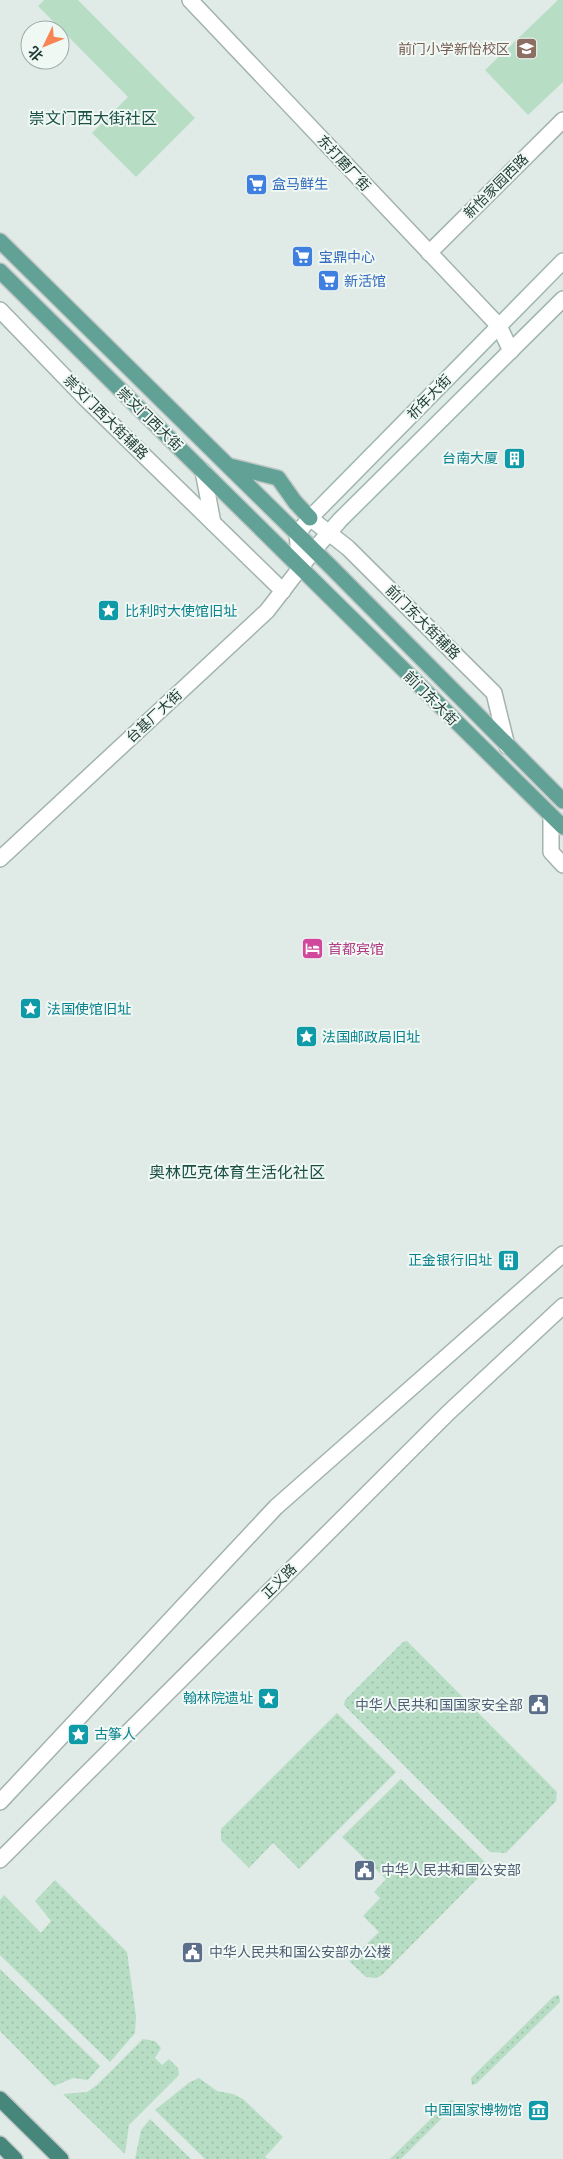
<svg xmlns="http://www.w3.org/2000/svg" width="563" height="2159" font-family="'Golos Text','Noto Sans SC',sans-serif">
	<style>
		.grass { fill: url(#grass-dots) }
		.pitch { fill: #b7ddc4 }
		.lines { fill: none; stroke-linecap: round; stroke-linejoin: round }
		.tertiary-casing { stroke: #a3b3ae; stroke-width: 18 }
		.secondary-casing { stroke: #9eb7b0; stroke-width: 18 }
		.primary-casing { stroke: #c1c8c7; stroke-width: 18 }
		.trunk-casing { stroke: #c1c8c7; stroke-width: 18 }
		.tertiary { stroke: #fff; stroke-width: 15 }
		.secondary { stroke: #fff; stroke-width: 15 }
		.primary { stroke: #62a296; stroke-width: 15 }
		.trunk { stroke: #46867b; stroke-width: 15 }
		.labels { text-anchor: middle; stroke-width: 4; stroke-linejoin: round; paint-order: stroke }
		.education-label { font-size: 14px; fill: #785e54; stroke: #f0f8f4; text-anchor: end }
		.street-label { font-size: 14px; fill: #203c36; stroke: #f0f8f4 }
		.shop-label { font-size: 14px; fill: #366cbe; stroke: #f0f8f4; text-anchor: start }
		.culture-label { font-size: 14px; fill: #0d838f; stroke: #f0f8f4; text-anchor: end }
		.hotel-label { font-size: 14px; fill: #b23c85; stroke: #f0f8f4; text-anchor: start }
		.service-label { font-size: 14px; fill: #4e5e75; stroke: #f0f8f4; text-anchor: start }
		.quarter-label { font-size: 16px; fill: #1b4f45; stroke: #f0f8f4 }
	</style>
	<defs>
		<pattern id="grass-dots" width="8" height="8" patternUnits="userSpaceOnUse" patternTransform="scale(1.25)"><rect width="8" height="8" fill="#b7ddc4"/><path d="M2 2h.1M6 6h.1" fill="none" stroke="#9dbfa9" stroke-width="1.8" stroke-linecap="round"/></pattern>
	</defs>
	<rect width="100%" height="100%" fill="#e0ebe7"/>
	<g class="grass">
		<polygon points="407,1641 557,1792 556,1801 506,1853 490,1852 344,1705 345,1700 403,1642"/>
		<polygon points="337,1713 396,1772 299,1869 273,1843 249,1868 221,1840 221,1829"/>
		<polygon points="401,1779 487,1864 486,1870 382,1975 376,1978 366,1977 349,1961 379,1932 363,1916 380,1898 374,1892 386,1879 342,1837"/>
		<polygon points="55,1880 127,1952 136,2016 135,2033 110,2062 0,1955 0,1900 4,1895 41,1933 51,1921 35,1901"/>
		<polygon points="0,1969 100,2066 88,2080 73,2078 54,2086 0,2031"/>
		<polygon points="559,1995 560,2002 476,2084 472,2085 471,2078 554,1996"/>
		<polygon points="143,2039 155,2041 161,2048 155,2058 162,2065 169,2059 178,2068 179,2075 129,2125 125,2154 63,2094 87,2092 97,2085"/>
		<polygon points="199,2078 217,2091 233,2094 243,2099 283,2137 265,2157 268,2159 205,2159 155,2110 190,2082"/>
		<polygon points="453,2100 454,2106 401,2159 390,2159 449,2101"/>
		<polygon points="150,2119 191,2159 135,2159 141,2130"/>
	</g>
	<g class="pitch">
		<polygon points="44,0 78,0 195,118 136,177 92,133 128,97 38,6"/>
		<polygon points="558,0 563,0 563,82 528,115 485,70"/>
	</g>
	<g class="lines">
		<defs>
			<g id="tertiary">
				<polyline points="190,0 499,326 511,351"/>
				<polyline points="429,253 563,120"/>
				<polyline points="0,310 87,400 283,591"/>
				<polyline points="203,471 213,523"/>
				<polyline points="310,518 348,548 494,693 507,746"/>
				<polyline points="297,534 300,566"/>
				<polyline points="551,816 551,852 563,865"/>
				<polyline points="0,859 267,611 314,550"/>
				<polyline points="0,1802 276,1507 563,1254"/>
				<polyline points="0,1860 448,1413 563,1306"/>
			</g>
			<g id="secondary">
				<polyline points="297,534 310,518 563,261"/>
				<polyline points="314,550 340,520 563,299"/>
			</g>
			<g id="primary">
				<polyline points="0,241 331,567 563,801"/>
				<polyline points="0,271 563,827"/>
				<polyline points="230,466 278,478 295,502 310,518"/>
			</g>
			<g id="trunk">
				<polyline points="0,2099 61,2159"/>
				<polyline points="0,2144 15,2159"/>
			</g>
		</defs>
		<use href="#tertiary" class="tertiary-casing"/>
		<use href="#secondary" class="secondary-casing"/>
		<use href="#primary" class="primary-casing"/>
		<use href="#trunk" class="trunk-casing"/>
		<use href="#tertiary" class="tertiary"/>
		<use href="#secondary" class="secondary"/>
		<use href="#primary" class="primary"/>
		<use href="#trunk" class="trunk"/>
	</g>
	<defs>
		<symbol id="school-square" viewBox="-11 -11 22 22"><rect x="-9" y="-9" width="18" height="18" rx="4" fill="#8d6e63" stroke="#f0f8f4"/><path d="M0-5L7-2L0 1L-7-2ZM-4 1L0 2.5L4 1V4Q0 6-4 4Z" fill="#fff"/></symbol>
		<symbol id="supermarket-square" viewBox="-11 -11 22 22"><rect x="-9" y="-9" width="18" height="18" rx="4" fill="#3f7fe0" stroke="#f0f8f4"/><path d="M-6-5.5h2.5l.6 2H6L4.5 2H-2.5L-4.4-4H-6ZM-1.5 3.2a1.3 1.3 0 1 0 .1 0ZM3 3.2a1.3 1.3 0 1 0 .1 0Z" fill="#fff"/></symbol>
		<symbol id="building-square" viewBox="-11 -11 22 22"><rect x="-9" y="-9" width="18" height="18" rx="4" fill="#0f9aa8" stroke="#f0f8f4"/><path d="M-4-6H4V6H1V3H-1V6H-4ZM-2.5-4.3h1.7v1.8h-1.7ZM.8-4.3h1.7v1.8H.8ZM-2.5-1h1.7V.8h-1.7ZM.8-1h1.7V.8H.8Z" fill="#fff"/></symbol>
		<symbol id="sight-square" viewBox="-11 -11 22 22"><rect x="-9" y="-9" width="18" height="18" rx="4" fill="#0f9aa8" stroke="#f0f8f4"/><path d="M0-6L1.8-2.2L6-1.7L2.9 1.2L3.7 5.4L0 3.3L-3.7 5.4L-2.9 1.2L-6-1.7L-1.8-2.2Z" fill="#fff"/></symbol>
		<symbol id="hotel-square" viewBox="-11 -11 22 22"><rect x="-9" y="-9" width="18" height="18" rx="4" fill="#d1479c" stroke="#f0f8f4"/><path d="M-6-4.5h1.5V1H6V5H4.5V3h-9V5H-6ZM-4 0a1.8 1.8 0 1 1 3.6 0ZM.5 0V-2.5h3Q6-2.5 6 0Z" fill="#fff"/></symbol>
		<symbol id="civic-square" viewBox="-11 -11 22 22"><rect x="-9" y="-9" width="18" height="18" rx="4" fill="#5c6f8a" stroke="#f0f8f4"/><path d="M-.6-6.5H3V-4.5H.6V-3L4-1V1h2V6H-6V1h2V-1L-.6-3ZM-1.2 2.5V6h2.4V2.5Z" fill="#fff"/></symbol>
		<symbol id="museum-square" viewBox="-11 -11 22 22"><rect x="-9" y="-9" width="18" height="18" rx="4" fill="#0f9aa8" stroke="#f0f8f4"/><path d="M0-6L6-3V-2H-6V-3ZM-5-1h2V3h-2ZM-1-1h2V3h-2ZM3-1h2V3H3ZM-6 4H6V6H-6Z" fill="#fff"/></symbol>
	</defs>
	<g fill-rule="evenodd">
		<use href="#school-square" x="514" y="36" width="25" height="25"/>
		<use href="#supermarket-square" x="244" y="172" width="25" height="25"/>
		<use href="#supermarket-square" x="290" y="244" width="25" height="25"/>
		<use href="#supermarket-square" x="316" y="268" width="25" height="25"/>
		<use href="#building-square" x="502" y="446" width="25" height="25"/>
		<use href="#sight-square" x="96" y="598" width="25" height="25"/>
		<use href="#hotel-square" x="300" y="936" width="25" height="25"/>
		<use href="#sight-square" x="18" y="996" width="25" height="25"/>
		<use href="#sight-square" x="294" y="1024" width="25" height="25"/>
		<use href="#building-square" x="496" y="1248" width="25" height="25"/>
		<use href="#sight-square" x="256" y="1686" width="25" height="25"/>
		<use href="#civic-square" x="526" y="1692" width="25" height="25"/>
		<use href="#sight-square" x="66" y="1722" width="25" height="25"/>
		<use href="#civic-square" x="352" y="1858" width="25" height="25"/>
		<use href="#civic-square" x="180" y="1940" width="25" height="25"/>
		<use href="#museum-square" x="526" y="2098" width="25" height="25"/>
	</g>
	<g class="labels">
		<g class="education-label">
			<text x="510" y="54">前门小学新怡校区</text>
		</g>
		<g class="street-label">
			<text transform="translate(344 163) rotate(47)" y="5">东打磨厂街</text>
			<text transform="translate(496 186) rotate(-45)" y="5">新怡家园西路</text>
			<text transform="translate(429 397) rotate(-46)" y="5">祈年大街</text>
			<text transform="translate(106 417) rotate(45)" y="5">崇文门西大街辅路</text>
			<text transform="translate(150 419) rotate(44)" y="5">崇文门西大街</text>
			<text transform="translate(423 622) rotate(45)" y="5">前门东大街辅路</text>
			<text transform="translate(431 698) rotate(45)" y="5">前门东大街</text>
			<text transform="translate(154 716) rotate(-43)" y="5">台基厂大街</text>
			<text transform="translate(279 1581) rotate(-45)" y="5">正义路</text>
		</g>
		<g class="shop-label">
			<text x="272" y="189">盒马鲜生</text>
			<text x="319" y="262">宝鼎中心</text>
			<text x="344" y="286">新活馆</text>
		</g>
		<g class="culture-label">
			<text x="498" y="463">台南大厦</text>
			<text x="125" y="616" text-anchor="start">比利时大使馆旧址</text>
			<text x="47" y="1014" text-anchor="start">法国使馆旧址</text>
			<text x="322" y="1042" text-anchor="start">法国邮政局旧址</text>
			<text x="492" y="1265">正金银行旧址</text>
			<text x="253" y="1703">翰林院遗址</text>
			<text x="94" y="1739" text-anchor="start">古筝人</text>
			<text x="522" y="2115">中国国家博物馆</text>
		</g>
		<g class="hotel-label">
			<text x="328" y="954">首都宾馆</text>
		</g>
		<g class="service-label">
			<text x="523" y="1710" text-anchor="end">中华人民共和国国家安全部</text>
			<text x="381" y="1875">中华人民共和国公安部</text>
			<text x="209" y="1957">中华人民共和国公安部办公楼</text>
		</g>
		<g class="quarter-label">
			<text x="93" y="124">崇文门西大街社区</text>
			<text x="237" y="1178">奥林匹克体育生活化社区</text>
		</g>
	</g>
	<g transform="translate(45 45) rotate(227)"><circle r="24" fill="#f0f8f4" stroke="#9dada8"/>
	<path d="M0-4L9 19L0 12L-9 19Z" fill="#f78452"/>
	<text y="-8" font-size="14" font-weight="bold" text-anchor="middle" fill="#203c36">北</text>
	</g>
</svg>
